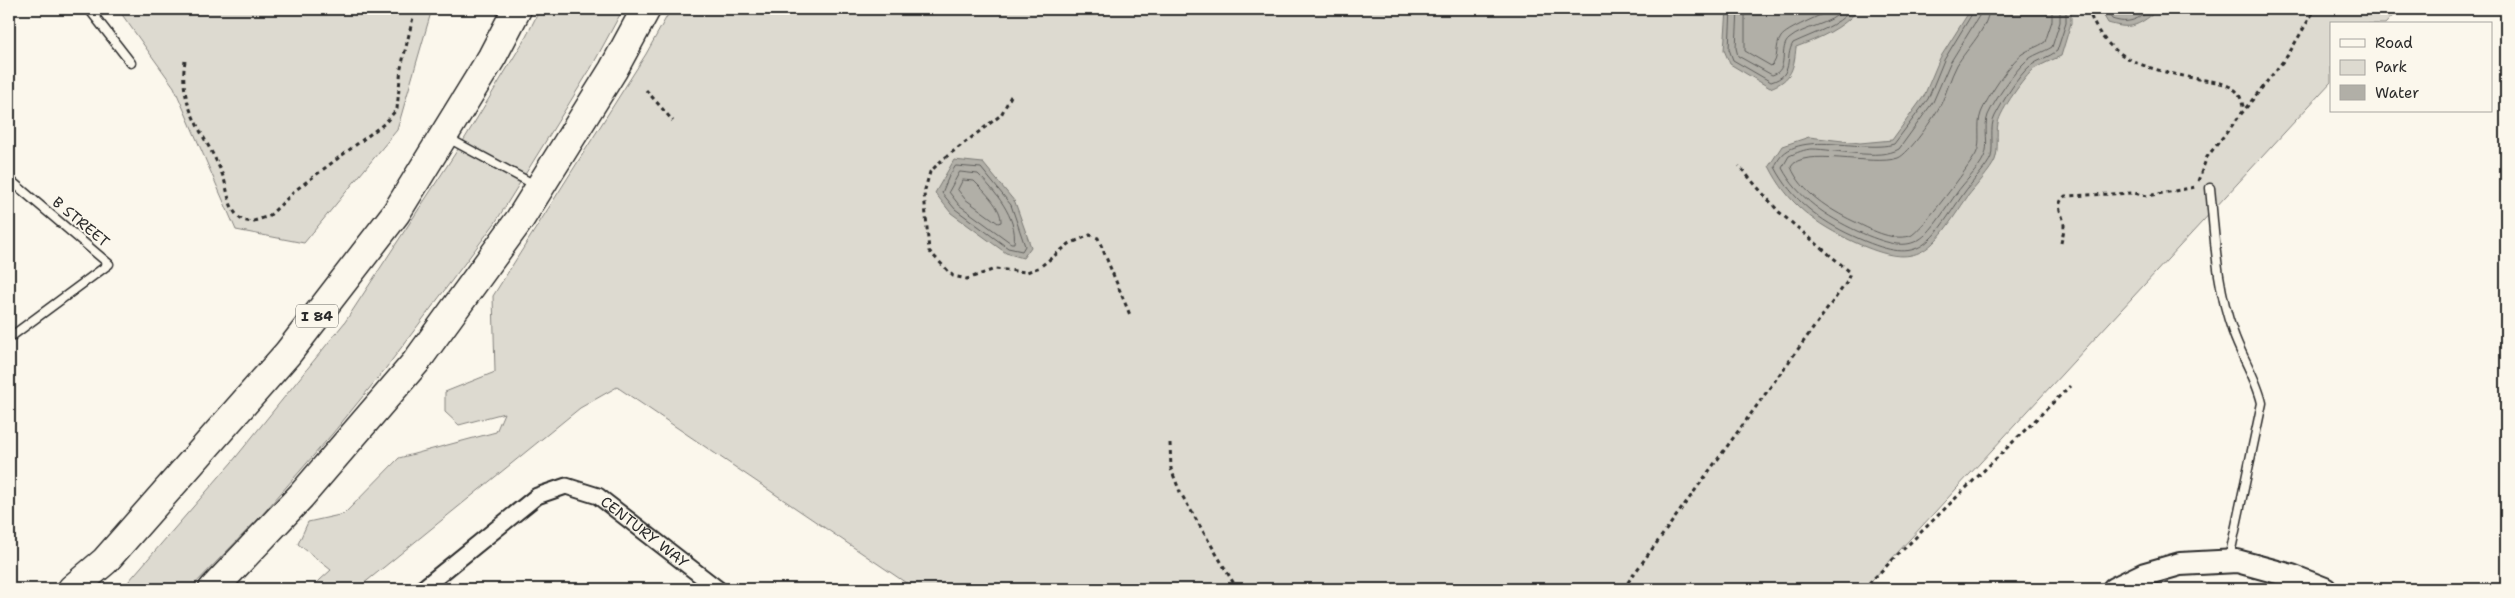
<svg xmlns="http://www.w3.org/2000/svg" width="2515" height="598" font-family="'Shantell Sans',sans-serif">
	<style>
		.green { fill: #dddad0; stroke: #84827e }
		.water { fill: #b1afa7; stroke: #7b7a75 }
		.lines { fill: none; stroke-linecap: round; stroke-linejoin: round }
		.shore { stroke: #61605d; stroke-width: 1 }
		.lane-casing { stroke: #2b2b2b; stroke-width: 11 }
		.street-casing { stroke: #2b2b2b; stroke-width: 19 }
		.secondary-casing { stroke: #2b2b2b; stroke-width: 26 }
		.highway-casing { stroke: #2b2b2b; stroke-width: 31 }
		.path { stroke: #2b2b2b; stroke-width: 3; stroke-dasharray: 4 4; stroke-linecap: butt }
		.lane { stroke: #fbf7ec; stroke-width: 8 }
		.street { stroke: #fbf7ec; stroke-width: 15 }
		.secondary { stroke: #fbf7ec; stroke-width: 22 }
		.highway { stroke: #fbf7ec; stroke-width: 28 }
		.labels { text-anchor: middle; stroke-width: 4; stroke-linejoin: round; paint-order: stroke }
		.shield { fill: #fbf7ec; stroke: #696865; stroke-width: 1 }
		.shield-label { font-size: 14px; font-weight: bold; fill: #2b2b2b }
		.street-label { font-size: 15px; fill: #2b2b2b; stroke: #fbf7ec }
	</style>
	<rect width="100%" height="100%" fill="#fbf7ec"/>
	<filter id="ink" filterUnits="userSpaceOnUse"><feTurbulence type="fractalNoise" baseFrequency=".02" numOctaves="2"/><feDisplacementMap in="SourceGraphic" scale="10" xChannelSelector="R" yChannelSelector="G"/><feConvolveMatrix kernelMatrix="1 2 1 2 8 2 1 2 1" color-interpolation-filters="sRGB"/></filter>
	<g filter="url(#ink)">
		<g class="green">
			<polygon points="118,9 432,9 397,130 304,243 236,230 174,87"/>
			<polygon points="540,9 623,9 591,68 495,223 386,368 333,433 261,516 190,589 122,589 232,462 345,322 462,143 526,37"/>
			<polygon points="671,9 2399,9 2385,24 2331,24 2331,82 1864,589 915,589 617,387 580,408 357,589 310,589 331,570 298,544 308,522 344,514 399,458 496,432 504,413 459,425 445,412 445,392 495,372 493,296 646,54"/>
		</g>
		<g class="water">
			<path d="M1727,9H1859C1842,29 1820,38 1796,47C1794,68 1792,80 1770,88L1730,64L1724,50Z"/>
			<path d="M1971,9H2071V23L2061,56C2052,60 2042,64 2034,69C2025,76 2000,111 1998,123C1996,134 1999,149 1995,160C1991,170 1975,187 1968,196C1931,250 1922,273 1854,242C1815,224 1788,204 1769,166L1782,146L1809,137L1860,143L1892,140L1924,96L1940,58Z"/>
			<path d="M2100,9H2160C2139,24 2134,31 2108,23Z"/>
			<polygon points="954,160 983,163 1015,202 1031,247 1023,258 1006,253 951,213 935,193"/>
		</g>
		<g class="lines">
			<g class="shore">
				<path d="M1731,9L1729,49L1733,60L1771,82C1795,75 1784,58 1793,43C1814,33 1837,27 1852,9"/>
				<path d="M1738,9L1736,48L1738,56L1772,75C1790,70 1778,48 1789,39C1804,26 1830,26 1844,9"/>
				<path d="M1745,9V51L1771,66C1780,59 1774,47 1781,37C1786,29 1822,15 1833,9"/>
				<path d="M1975,9L1944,60L1928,99L1894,144C1861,154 1789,125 1775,167C1792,200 1820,221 1853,236C1921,267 1926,248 1964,193C1970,184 1988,166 1991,157C1994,144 1989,127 1995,116C2003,101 2018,76 2030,66C2038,60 2049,57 2057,51L2066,23V9"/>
				<path d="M1981,9L1979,16L1950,63L1933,102L1899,149C1879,161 1835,149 1812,149C1805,149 1796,153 1789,156L1782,168C1798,198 1827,217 1857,231C1918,258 1922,243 1956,194C1964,182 1978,170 1984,157C1990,145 1983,128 1988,115C1995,100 2013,73 2025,62C2032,55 2044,52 2052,47L2060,22V9"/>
				<path d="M1989,9C1988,29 1967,48 1957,65C1950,78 1947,92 1941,104C1935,116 1909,154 1898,158C1873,167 1802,146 1791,167C1801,192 1830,210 1853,221C1870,229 1890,241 1910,236C1919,234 1970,165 1976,154C1982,143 1976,126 1981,113C1987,98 2009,64 2022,54C2029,49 2038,47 2045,42L2052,21V9"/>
				<path d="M2105,9L2112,19C2129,25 2138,19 2152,9"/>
				<polygon points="956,166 981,168 1011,205 1025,246 1022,251 1008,248 955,209 942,193 949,176"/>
				<path d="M960,172L978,174C994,190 1018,218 1014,243H1011L959,205L949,192Z"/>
				<path d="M963,180L974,181C984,191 1002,208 1001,222L998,223L965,199L958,190Z"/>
			</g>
			<defs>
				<g id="lane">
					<polyline points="89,9 131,63"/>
					<polyline points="448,138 535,185"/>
					<polyline points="9,179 109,264 9,338"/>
					<path d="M2210,188C2215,236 2216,286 2233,332C2241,356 2256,377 2262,403L2229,559"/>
				</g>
				<g id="street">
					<path id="s1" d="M422,589L537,496L566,486L598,496L718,589"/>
				</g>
				<polyline id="secondary" points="2114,589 2145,574 2180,564 2237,561 2292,576 2325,589"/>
				<g id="highway">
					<polyline points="72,589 105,561 288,353 396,213 492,57 517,9"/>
					<polyline points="213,589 301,496 416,362 520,219 613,70 646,9"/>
				</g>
			</defs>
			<use href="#lane" class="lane-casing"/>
			<use href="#street" class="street-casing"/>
			<use href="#secondary" class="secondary-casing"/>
			<use href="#highway" class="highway-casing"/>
			<g class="path">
				<path d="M2088,9C2106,62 2149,69 2198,79C2210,81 2225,82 2235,90C2241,95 2242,103 2244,110"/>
				<path d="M185,61C177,110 209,137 224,179C229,195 228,209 242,220L251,222L269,216L297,189L385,123L397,109L401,68L415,9"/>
				<polyline points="646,90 673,121"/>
				<polyline points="1011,96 1001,115 942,160 930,172 924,193 929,251 953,276 967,279 995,269 1027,272 1040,267 1069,244 1090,235 1098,238 1130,315"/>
				<polyline points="2198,181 2207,157 2288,55 2315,9"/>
				<path d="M2061,243C2062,238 2064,232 2064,226C2064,213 2053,207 2065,196L2134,193L2147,196L2196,187"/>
				<polyline points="1170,443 1171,469 1180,492 1237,589"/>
				<polyline points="1623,589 1847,282 1850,272 1779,212 1739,166"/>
				<polyline points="1863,589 2070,386"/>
			</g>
			<use href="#lane" class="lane"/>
			<use href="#street" class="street"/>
			<use href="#secondary" class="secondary"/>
			<use href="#highway" class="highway"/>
		</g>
	</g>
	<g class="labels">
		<rect class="shield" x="296" y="304.5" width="42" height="23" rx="4"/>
		<g class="shield-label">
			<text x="317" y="321">I 84</text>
		</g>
		<g class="street-label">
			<text transform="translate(81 222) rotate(40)" y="5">B STREET</text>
			<text dy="5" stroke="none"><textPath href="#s1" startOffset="271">CENTURY WAY</textPath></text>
		</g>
	</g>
	<rect width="2515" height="598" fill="none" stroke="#fbf7ec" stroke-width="30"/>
	<rect x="15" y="15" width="2485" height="568" fill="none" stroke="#2b2b2b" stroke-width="2" filter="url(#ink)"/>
	<rect x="2330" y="22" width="162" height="90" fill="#fbf7ec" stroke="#a8a59f"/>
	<rect x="2340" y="39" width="25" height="8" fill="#fbf7ec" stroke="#a8a59f"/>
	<text x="2375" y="48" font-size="15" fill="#2b2b2b">Road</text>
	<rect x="2340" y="60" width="25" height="15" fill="#dddad0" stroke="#a8a59f"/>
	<text x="2375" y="72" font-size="15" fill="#2b2b2b">Park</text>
	<rect x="2340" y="85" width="25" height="15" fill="#b1afa7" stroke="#a8a59f"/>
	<text x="2375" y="98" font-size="15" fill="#2b2b2b">Water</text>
</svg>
